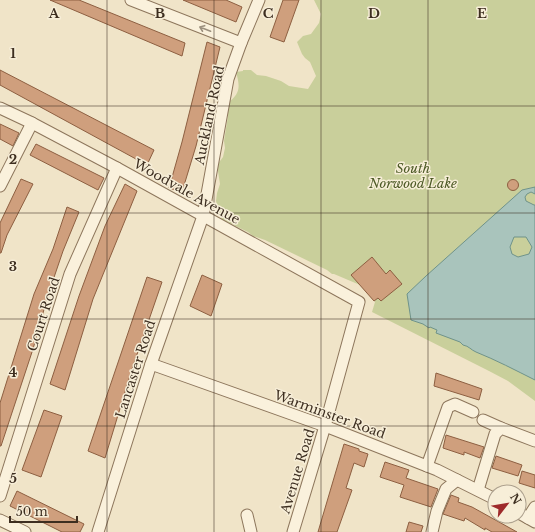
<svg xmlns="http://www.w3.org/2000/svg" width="535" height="532" font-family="'Libre Baskerville',serif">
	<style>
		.green { fill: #c9cf9b }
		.water { fill: #a9c4bc; stroke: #6f938a; fill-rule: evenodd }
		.building { fill: #cf9f7d; stroke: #8d5f41 }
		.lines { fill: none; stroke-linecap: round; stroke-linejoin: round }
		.street-casing { stroke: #8d765c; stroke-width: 13 }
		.street { stroke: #faf1dc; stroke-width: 11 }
		.oneway { stroke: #9c907e }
		.grid { fill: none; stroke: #3d2e20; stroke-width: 1; stroke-opacity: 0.55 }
		.labels { text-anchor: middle; stroke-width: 3; stroke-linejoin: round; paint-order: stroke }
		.street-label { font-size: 13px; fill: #3d2e20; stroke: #f7eed8 }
		.park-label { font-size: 13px; font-style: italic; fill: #4d5a26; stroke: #f7eed8 }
		.grid-label { font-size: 13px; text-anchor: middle; font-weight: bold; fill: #3d2e20; stroke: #f7eed8; stroke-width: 3; stroke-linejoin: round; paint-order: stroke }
	</style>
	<rect width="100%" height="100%" fill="#f0e4c8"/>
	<path class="green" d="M314,0H535V401L508,381L489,371L372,312L375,302L360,285L334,274H332L327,270L265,240L253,236L248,232L221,219L222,216L220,214L216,201L217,193L220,184L217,165L223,157L225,148L224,141L228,116L227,103C241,94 240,86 236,72L243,71V70H251L257,75L266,76L281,81L289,86L308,89L316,76L310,62L305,58L302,54L297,42L303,36L311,34L319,23L321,14Z"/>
	<path class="water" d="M535,187V194L531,192L527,194L525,197L526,201L534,205H535V380C515,370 496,360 476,352C471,350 469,346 463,345L460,342L436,333L437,330L430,327L429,328L423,324L411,320L407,294L426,276L522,190ZM514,237H526L532,247L529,254L518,257L512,254L510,247Z"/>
	<g class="building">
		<polygon points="50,0 79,0 185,43 182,56"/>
		<polygon points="183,0 226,0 242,7 236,22"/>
		<polygon points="283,0 299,0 284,42 270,37"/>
		<polygon points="207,42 220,47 196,146 182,192 169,188 182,142"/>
		<polygon points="0,70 154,150 147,165 0,85"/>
		<polygon points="0,124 19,133 13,146 0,139"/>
		<polygon points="36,144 104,178 98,190 30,155"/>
		<polygon points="21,179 33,184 7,235 1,253 0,253 0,223"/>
		<circle cx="513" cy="185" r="5.5"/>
		<polygon points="125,184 137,191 93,299 65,390 50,384 79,296 105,226"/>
		<polygon points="67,207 79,212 63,251 48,295 33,349 1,446 0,446 0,403 34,294 53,249"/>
		<polygon points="372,257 386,274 390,270 402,284 381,301 378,298 374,301 351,275"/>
		<polygon points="202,275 222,284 211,316 190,306"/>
		<polygon points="147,277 162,282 132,369 105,458 88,451"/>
		<polygon points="436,373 482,389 479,400 434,386"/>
		<polygon points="44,410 62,416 41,477 22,470"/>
		<polygon points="446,435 484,447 480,458 464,452 464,455 443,448"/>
		<polygon points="344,444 359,449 359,451 368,454 364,467 354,463 346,488 352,490 337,532 318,532"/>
		<polygon points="496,456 522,465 518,476 492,468"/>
		<polygon points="385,462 409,470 406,478 438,489 431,507 400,497 404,485 380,477"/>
		<polygon points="522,471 535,475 535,488 519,483"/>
		<polygon points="17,491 84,524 80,532 62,532 10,506"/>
		<polygon points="451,495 459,498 458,502 472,507 517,532 492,532 485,528 485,530 465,518 464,521 443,514"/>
		<polygon points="409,522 423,526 421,532 406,532"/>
	</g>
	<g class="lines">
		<defs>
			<g id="street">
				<polyline points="131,0 241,43"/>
				<polyline points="0,108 32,123 117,168 359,302 325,426 293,532"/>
				<polyline points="0,186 32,123"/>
				<polyline points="151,364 325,426 437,470 495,499"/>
				<polyline points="483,420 501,428"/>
				<polyline points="427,466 448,407 455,404 473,412"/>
				<polyline points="478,490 495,434 501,428 535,441"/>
				<polyline points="0,496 70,274 117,168"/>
				<polyline points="519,513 535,522"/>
				<polyline points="247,515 251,532"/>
				<polyline points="528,518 535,507"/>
				<polyline points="0,520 25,532"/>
				<polyline points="98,532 151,364 203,216 228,79 241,43 259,0"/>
				<polyline points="432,532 437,511 446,489 457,480"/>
			</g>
		</defs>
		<use href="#street" class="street-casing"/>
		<use href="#street" class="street"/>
	</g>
	<defs><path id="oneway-shaft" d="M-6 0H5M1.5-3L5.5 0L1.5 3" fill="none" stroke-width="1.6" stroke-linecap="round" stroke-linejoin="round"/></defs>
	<use class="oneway" href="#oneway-shaft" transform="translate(205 29) rotate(-159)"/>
	<path class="grid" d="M107,0V532M214,0V532M321,0V532M428,0V532M0,106H535M0,213H535M0,319H535M0,426H535"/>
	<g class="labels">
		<g class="street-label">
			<text transform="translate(209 115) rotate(-78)" y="5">Auckland Road</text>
			<text transform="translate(187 191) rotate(29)" y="5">Woodvale Avenue</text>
			<text transform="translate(43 314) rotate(-72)" y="5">Court Road</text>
			<text transform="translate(135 369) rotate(-72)" y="5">Lancaster Road</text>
			<text transform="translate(330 414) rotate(20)" y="5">Warminster Road</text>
			<text transform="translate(297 471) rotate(-73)" y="5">Avenue Road</text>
		</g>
		<g class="park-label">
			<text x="413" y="173">South<tspan x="413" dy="15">Norwood Lake</tspan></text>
		</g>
	</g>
	<g class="grid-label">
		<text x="54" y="18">A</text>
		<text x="160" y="18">B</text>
		<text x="268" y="18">C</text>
		<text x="374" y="18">D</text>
		<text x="482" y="18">E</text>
		<text x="13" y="58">1</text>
		<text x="13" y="164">2</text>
		<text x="13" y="271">3</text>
		<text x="13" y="377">4</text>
		<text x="13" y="483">5</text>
	</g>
	<g transform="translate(507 504) rotate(59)"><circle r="19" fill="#f7eed8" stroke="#ada18e"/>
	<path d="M0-3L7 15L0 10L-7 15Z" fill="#9e2a2b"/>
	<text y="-6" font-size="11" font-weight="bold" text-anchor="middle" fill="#3d2e20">N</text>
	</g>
	<path d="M10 516v6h67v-6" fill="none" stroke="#3d2e20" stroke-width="2"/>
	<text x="16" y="516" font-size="12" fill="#3d2e20" stroke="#f7eed8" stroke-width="3" paint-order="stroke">50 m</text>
</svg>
